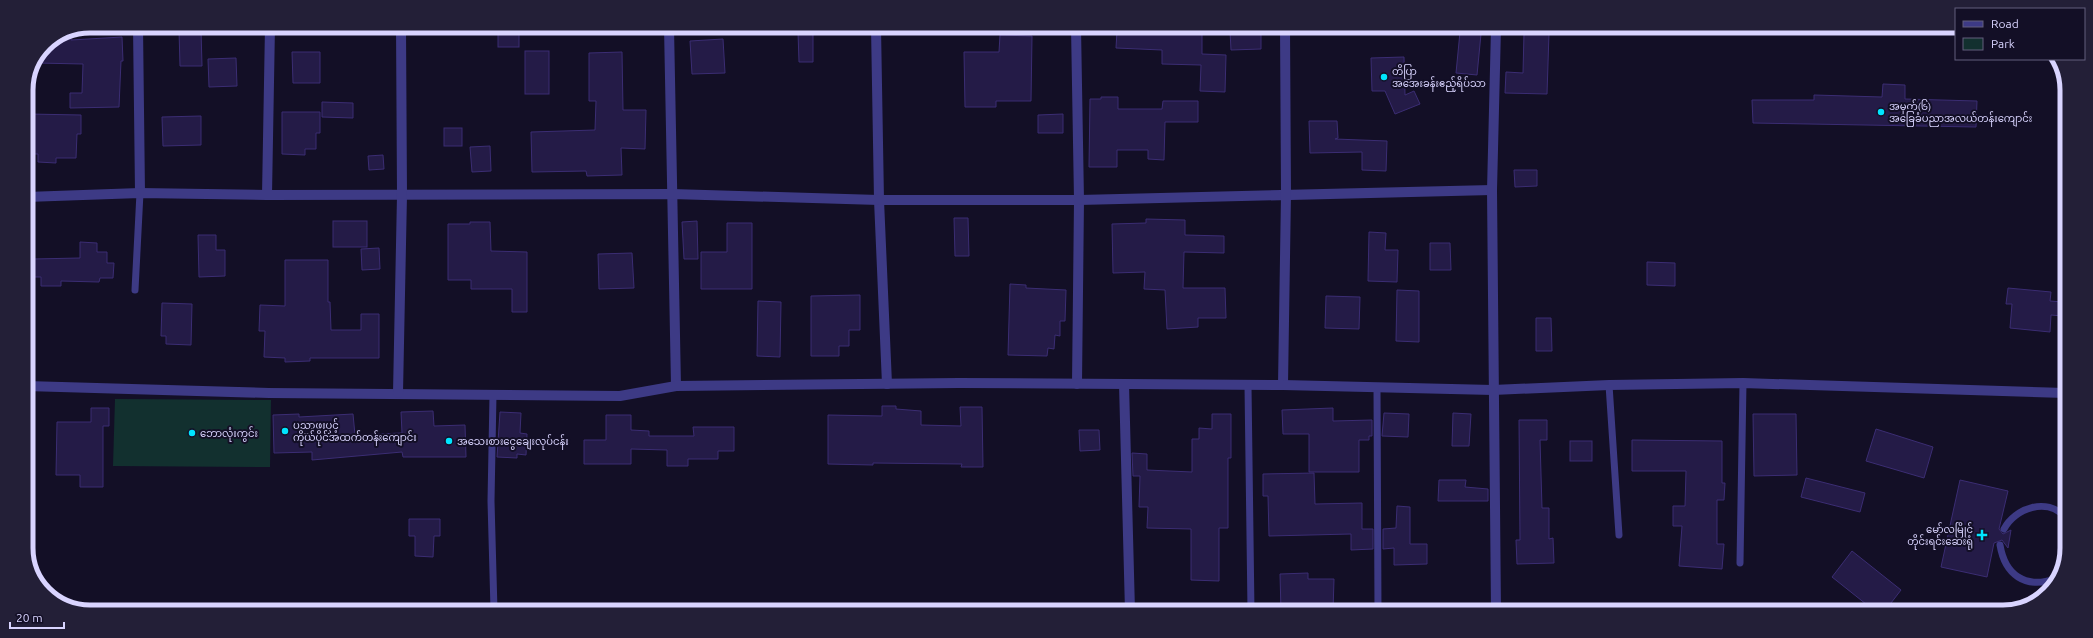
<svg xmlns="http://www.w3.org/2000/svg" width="2093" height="638" font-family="Ubuntu,'Noto Sans Myanmar',sans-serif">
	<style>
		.green { fill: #12302f }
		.building { fill: #241b47; stroke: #3b2d73 }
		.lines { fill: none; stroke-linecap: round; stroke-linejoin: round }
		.lane { stroke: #3d3a85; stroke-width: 7 }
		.street { stroke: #3d3a85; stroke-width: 10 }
		.poi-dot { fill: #00e5ff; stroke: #130f26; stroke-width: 1.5 }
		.labels { text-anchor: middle; stroke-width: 4; stroke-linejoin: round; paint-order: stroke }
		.poi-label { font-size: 10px; fill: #d9d4ff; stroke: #130f26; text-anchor: start }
		.rim { fill: none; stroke: #d9d4ff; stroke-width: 5 }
	</style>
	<rect width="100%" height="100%" fill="#130f26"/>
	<polygon class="green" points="115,399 271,400 270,467 113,466"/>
	<g class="building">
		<polygon points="1150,28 1202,29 1202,54 1226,55 1225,92 1200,91 1201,65 1162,64 1162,50 1116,48 1117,31 1146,31"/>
		<polygon points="179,30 201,30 202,66 180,66"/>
		<rect x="498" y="30" width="21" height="17"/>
		<polygon points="1261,30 1261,49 1231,50 1230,31"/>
		<polygon points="798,32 813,32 813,62 799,62"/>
		<polygon points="1460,32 1481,34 1477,75 1456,73"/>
		<polygon points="1524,33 1549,33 1547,94 1505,93 1506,72 1523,73"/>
		<polygon points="71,34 71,40 122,37 123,61 121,61 119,107 70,108 70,93 82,93 83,64 37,63 45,45"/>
		<polygon points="1000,35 1032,36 1031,101 996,101 996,107 965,107 964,52 999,52"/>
		<polygon points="723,39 725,73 692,74 690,41"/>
		<rect x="525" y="51" width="24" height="43"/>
		<polygon points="292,52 320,52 320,83 293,83"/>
		<polygon points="622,52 623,110 646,110 645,149 621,148 622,175 587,176 586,171 532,172 531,132 595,130 596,101 589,101 589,53"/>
		<polygon points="1404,57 1405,95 1414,91 1420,104 1395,114 1385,91 1372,91 1371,58"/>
		<polygon points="236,58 237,86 209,87 208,59"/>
		<polygon points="1883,84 1905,85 1905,99 1977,101 1976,127 1753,123 1752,100 1814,100 1814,95 1882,97"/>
		<polygon points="1101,97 1118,97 1118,109 1162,109 1163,101 1198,101 1198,122 1165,122 1164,160 1148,159 1148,150 1117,150 1117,167 1089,167 1090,99 1101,99"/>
		<polygon points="322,102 353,103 353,118 322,117"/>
		<polygon points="282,112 320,112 320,133 316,133 316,149 305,149 305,155 282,154"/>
		<polygon points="28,114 81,115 81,134 77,134 76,158 56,158 56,163 38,162 38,154 27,154"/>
		<polygon points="1063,114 1063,133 1038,133 1038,115"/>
		<polygon points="201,116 201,145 163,146 162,117"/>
		<polygon points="1309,121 1337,121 1338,138 1335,139 1387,141 1386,171 1362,170 1362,152 1310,153"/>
		<rect x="444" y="128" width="18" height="18"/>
		<polygon points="490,146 491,171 472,172 470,147"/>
		<polygon points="383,155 384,169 369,170 368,156"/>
		<polygon points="1514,170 1537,170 1537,186 1515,187"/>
		<polygon points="954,218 968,218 969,256 955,256"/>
		<polygon points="1146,219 1185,220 1185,235 1224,236 1224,253 1184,252 1183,288 1225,288 1226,318 1198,318 1198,327 1167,329 1165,290 1144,289 1145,272 1113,273 1112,224 1146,223"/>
		<rect x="333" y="221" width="34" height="26"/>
		<polygon points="697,221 698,259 684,259 682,222"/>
		<polygon points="470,222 490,222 491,251 527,252 527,312 512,312 512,289 471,289 471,280 448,280 448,224 470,224"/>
		<polygon points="727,223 752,223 752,289 701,289 701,252 727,252"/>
		<polygon points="1369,232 1386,233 1385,250 1398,250 1397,282 1368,281"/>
		<polygon points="198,235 216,235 216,250 225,250 225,276 199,277"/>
		<polygon points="80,242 97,243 97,252 107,252 107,263 114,263 113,278 100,278 99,282 61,281 61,286 41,286 41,277 33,277 33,259 80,258"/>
		<polygon points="1430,243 1450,243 1451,270 1430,270"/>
		<polygon points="379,248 380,269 362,270 361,249"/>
		<polygon points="632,253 634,288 599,289 598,254"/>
		<polygon points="285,260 328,260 328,302 330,302 331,330 361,330 361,314 379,314 379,358 310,358 310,361 285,362 285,358 264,357 265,331 259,331 260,305 285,306"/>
		<polygon points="1647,262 1675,263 1675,286 1647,285"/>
		<polygon points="1010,284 1026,285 1026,288 1066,290 1065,321 1060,321 1060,336 1055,335 1054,349 1048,348 1047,356 1008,355"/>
		<polygon points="2008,288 2051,292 2050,301 2063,302 2062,316 2051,315 2050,332 2010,328 2012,304 2006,304"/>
		<polygon points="1397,290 1419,291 1419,342 1396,341"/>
		<polygon points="860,295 860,330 849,330 849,346 839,346 839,356 811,356 811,296"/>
		<polygon points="1326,296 1360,297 1359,329 1325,328"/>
		<polygon points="758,301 781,302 780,357 757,356"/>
		<polygon points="162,303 192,304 191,345 166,344 166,336 161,336"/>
		<polygon points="1536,318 1551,318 1552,351 1536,351"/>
		<polygon points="882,406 896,406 896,409 921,411 921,425 961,426 960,407 982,407 983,467 961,467 962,464 873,463 873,465 828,464 828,415 882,416"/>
		<polygon points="91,408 109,408 109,426 103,426 103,487 80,487 80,475 56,475 57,422 91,422"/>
		<polygon points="1333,408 1333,421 1372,420 1372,436 1369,436 1369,440 1359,440 1359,472 1309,472 1309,434 1283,434 1282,410"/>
		<polygon points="433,411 434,426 465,425 466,457 403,457 402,452 312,460 312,452 274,453 273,415 299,414 299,417 353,414 355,435 402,433 401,412"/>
		<polygon points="500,412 521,413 520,433 527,434 526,455 517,454 517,458 497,457"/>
		<polygon points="1384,413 1409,414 1408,437 1382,436"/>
		<polygon points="1453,413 1471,414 1469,446 1452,446"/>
		<polygon points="1212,414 1231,414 1231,458 1228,458 1228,528 1219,528 1219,581 1191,580 1191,529 1147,528 1148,507 1139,507 1140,476 1133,476 1132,453 1147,454 1147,470 1192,472 1192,439 1199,439 1199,428 1212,429"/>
		<polygon points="1753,414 1796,414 1797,475 1754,476"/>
		<polygon points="606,415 631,415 631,430 649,431 649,436 694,436 693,427 734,427 734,451 718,451 718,459 688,459 688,466 667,466 667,450 631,449 631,464 584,464 584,440 606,440"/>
		<polygon points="1519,420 1547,420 1547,440 1540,440 1542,508 1549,508 1549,539 1553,538 1554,563 1517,564 1516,540 1520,540"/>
		<polygon points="1876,429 1933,447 1924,478 1866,461"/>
		<polygon points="1079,430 1099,430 1100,450 1080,451"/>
		<polygon points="1632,440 1722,441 1722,483 1725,483 1724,500 1717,500 1717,544 1724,544 1722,569 1679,566 1682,526 1673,526 1673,506 1685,506 1686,471 1632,471"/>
		<rect x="1570" y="441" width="22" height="20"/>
		<polygon points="1314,473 1315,504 1362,503 1362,529 1373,529 1373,549 1351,550 1351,534 1269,536 1268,496 1263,496 1263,474"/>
		<polygon points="1806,478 1865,493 1860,512 1801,497"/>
		<polygon points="1439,480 1466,480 1465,487 1488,489 1488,501 1438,501"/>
		<polygon points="1960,480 2008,491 1999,529 2003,534 2011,530 2008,548 2002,540 1994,543 1987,577 1941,567"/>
		<polygon points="1397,506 1410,507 1410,544 1427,544 1427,564 1394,565 1394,548 1383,549 1383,529 1396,528"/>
		<polygon points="409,519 440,519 440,536 434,536 433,557 415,556 415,536 409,536"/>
		<polygon points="1852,551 1901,590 1884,612 1876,612 1832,577"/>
		<polygon points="1308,573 1308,579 1334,579 1333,611 1281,611 1280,574"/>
	</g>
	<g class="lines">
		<g class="lane">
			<polyline points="135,290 140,193"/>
			<polyline points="1609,385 1619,535"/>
			<polyline points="1248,386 1251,611"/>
			<polyline points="1377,388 1378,611"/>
			<polyline points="493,395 491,501 494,610"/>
			<path d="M2004,529C2015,508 2047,497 2065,517"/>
			<path d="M2000,545C2005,575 2025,589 2055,579"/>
			<polyline points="1740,563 1743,383"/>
		</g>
		<g class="street">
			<polyline points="138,26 140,193"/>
			<polyline points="669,27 676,386"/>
			<polyline points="876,27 879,200 887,384"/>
			<polyline points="1076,27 1079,200 1077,384"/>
			<polyline points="267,195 270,26"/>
			<polyline points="26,197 140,193 267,195 672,194 879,200 1079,200 1492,190"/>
			<polyline points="1124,384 1130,611"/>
			<polyline points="1283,385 1286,194 1285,27"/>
			<polyline points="26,386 269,393 620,396 676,386 959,383 1283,385 1493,390 1609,385 1743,383 2065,393"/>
			<polyline points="398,393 402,195 401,26"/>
			<polyline points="1496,611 1492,190 1496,28"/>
		</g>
	</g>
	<g class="poi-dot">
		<circle cx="1384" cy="77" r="4"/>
		<circle cx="1881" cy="112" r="4"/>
		<circle cx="285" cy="431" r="4"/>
		<circle cx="192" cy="433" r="4"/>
		<circle cx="449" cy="441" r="4"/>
		<path d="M1980 529h4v4h4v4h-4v4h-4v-4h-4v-4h4z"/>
	</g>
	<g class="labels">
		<g class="poi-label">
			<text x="1392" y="75">တိပြာ<tspan x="1392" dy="12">အအေးခန်းဧည့်ရိပ်သာ</tspan></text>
			<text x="1889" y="110">အမှတ်(၆)<tspan x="1889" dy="12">အခြေခံပညာအလယ်တန်းကျောင်း</tspan></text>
			<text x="293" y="429">ပညာဖူးပွင့်<tspan x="293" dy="12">ကိုယ်ပိုင်အထက်တန်းကျောင်း</tspan></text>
			<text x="200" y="437">ဘောလုံးကွင်း</text>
			<text x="457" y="445">အသေးစားငွေချေးလုပ်ငန်း</text>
			<text x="1973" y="533" text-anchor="end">မော်လမြိုင်<tspan x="1973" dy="12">တိုင်းရင်းဆေးရုံ</tspan></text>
		</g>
	</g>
	<path d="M0 0H2093V638H0ZM90 33H2003A57 57 0 0 1 2060 90V548A57 57 0 0 1 2003 605H90A57 57 0 0 1 33 548V90A57 57 0 0 1 90 33Z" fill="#231f37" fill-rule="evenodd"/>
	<path class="rim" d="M90 33H2003A57 57 0 0 1 2060 90V548A57 57 0 0 1 2003 605H90A57 57 0 0 1 33 548V90A57 57 0 0 1 90 33Z"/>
	<rect x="1955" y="8" width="130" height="52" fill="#130f26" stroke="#625e7d"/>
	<rect x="1963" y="21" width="20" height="6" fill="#3d3a85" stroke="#625e7d"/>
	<text x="1991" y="28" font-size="12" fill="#d9d4ff">Road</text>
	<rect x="1963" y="38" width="20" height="12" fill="#12302f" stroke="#625e7d"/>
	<text x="1991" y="48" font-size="12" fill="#d9d4ff">Park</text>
	<path d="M10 622v6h54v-6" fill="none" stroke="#d9d4ff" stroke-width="2"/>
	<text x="16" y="622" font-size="12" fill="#d9d4ff" stroke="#130f26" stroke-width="3" paint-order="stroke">20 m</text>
</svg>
